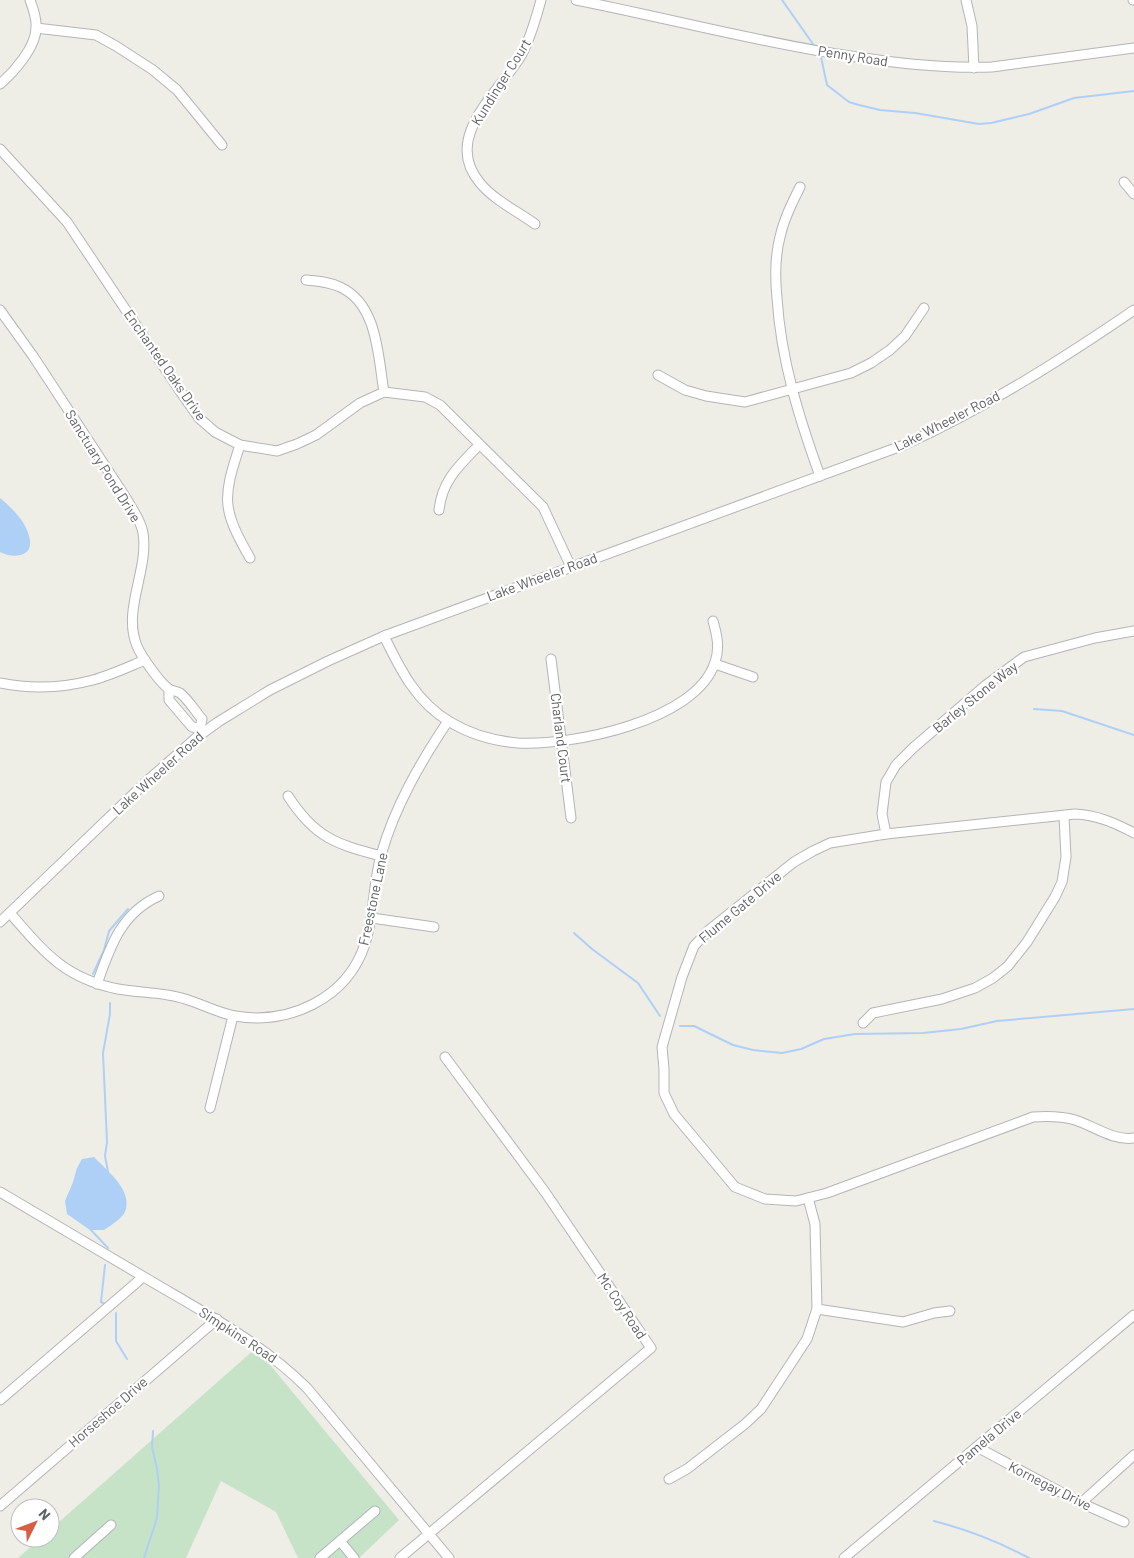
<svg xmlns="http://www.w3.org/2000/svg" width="1134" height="1558" font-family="Barlow,sans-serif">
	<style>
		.green { fill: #c6e3c8 }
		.water { fill: #afd0f6 }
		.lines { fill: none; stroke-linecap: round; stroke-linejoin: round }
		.stream { stroke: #afd0f6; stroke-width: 2 }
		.minor-casing { stroke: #b3b5b9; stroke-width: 11 }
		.minor { stroke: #fff; stroke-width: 9 }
		.labels { text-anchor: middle; stroke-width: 4.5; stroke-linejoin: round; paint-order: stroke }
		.street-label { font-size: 14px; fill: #5e6065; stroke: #fff }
	</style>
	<rect width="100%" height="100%" fill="#eeede6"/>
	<polygon class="green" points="256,1348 399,1520 359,1558 298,1558 276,1512 221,1481 186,1558 18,1558 41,1538 50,1538 50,1530"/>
	<g class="water">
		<path d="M0,498C12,508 28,523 30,541C32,558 11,558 0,552Z"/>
		<path d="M94,1157C106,1170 131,1188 126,1209C124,1218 111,1225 104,1230H90L67,1214L65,1201L73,1182L77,1168L82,1159Z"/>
	</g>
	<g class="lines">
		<g class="stream">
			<polyline points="782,0 813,44"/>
			<polyline points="821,57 827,85 849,102 859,105 880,110 915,113 979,124 991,123 1029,114 1074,98 1134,91"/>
			<polyline points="1034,709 1062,711 1134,735"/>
			<polyline points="574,933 592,949 638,983 660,1016"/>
			<polyline points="93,974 104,950 109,931 128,909"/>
			<polyline points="680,1026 694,1026 733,1045 753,1050 782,1053 801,1049 824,1039 855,1034 923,1033 961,1029 997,1021 1134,1009"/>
			<polyline points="108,1172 105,1156 107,1142 103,1053 110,1014 110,1003"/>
			<polyline points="90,1229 108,1248"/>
			<polyline points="105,1304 101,1302 105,1265"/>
			<polyline points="116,1313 116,1341 127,1359"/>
			<path d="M934,1521C965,1529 1001,1543 1029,1558"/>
			<polyline points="144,1558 157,1518 159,1485 157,1469 152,1447 153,1431"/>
		</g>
		<defs>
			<g id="minor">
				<path d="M576,0C663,17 749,40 837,54C888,62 940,69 992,67L1134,48"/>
				<polyline points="966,0 972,26 974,68"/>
				<polyline points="1133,0 1134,0"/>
				<polyline points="36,28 96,35 116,46 153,70 177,90 222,145"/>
				<path d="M0,84C14,72 36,47 36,28C37,19 33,8 30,0"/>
				<polyline points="0,149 67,222 180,391 199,418 215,432 240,445 277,451 297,444 316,435 360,403 384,392 425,397 440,405 543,507 571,567"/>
				<polyline points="1124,182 1134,194"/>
				<path d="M800,187C792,203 784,219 780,237C775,256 775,278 777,298C781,360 799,418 820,476"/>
				<path d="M535,224C517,211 494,200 480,183C441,137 500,92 522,54C531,37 536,18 541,0"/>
				<path d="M306,280C318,281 329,282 340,287C378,304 378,357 384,392"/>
				<path d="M0,310L33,356L126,498C132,509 141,520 143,533C149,570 122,610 137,646C141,656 160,683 169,689C172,691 177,691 180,693C188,699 195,711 202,719L200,728"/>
				<polyline points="658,375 685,390 706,396 745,402 851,373 871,363 890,350 905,336 924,308"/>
				<path d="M240,445C222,499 222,509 250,558"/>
				<path d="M439,510C442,480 460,465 479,445"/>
				<path d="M384,636C400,669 416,702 450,722C470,734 494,741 518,743C571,746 697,721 715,662C720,648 717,635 713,621"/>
				<polyline points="551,659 571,818"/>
				<polyline points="715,664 753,677"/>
				<path d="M0,683C30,689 63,688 93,680C111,675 128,667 145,660"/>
				<polyline points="169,689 169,700 192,727 200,728 203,732"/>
				<path d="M288,796C315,838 336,844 381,856"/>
				<path d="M1134,833C1115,823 1097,815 1075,814L886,834L830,843L813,851L794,862L709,930L694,946L682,977L662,1047L664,1069V1093L674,1114L735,1187L765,1199L796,1201L827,1193L1033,1117C1048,1116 1061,1116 1075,1120C1094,1126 1113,1141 1134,1138"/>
				<polyline points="886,834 882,814 886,782 896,765 913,748 986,685 1024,657 1095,638 1134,631"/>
				<path d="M10,913C44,952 64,978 118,989C140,993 164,992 185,999C202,1004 218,1013 235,1016C289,1025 347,999 365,944C374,915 373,885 381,855C395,806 420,763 448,721"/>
				<polyline points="372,918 434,927"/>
				<path d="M0,922L147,781L196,738L218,722L270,690L328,661L384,636L904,445C985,408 1061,360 1134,310"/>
				<path d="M97,984C110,947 121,913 159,896"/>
				<polyline points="863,1023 873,1013 942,999 975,988 993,978 1008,966 1027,942 1055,897 1062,882 1066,857 1064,816"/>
				<polyline points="210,1108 233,1016"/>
				<path d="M0,1192C48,1220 96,1249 144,1277C201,1311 260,1341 307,1388L449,1558"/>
				<polyline points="817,1309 903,1322 934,1313 950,1311"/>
				<polyline points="0,1400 143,1277"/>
				<polyline points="977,1447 1081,1503 1124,1522"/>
				<polyline points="669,1479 687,1469 745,1424 761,1409 807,1339 817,1309 815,1224 808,1198"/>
				<polyline points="1081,1503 1134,1455"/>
				<polyline points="0,1506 217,1319"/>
				<polyline points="340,1541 354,1558"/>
				<polyline points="74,1558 111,1525"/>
				<polyline points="320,1558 375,1511"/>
				<polyline points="400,1558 651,1348 545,1192 445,1057"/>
				<polyline points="844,1558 1134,1315"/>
			</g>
		</defs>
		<use href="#minor" class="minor-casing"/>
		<use href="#minor" class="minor"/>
	</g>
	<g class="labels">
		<g class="street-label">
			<text transform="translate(853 56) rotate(9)" y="5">Penny Road</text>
			<text transform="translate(501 82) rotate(-58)" y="5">Kundinger Court</text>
			<text transform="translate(165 365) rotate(55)" y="5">Enchanted Oaks Drive</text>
			<text transform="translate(947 421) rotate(-27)" y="5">Lake Wheeler Road</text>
			<text transform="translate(103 466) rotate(58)" y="5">Sanctuary Pond Drive</text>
			<text transform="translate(542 577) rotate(-20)" y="5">Lake Wheeler Road</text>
			<text transform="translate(975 697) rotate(-39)" y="5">Barley Stone Way</text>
			<text transform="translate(561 738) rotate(83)" y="5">Charland Court</text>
			<text transform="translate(158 773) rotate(-42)" y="5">Lake Wheeler Road</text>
			<text transform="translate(373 899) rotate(-78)" y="5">Freestone Lane</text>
			<text transform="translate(740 907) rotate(-40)" y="5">Flume Gate Drive</text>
			<text transform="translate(622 1306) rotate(56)" y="5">Mc Coy Road</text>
			<text transform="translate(238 1335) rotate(33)" y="5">Simpkins Road</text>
			<text transform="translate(108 1412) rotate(-41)" y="5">Horseshoe Drive</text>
			<text transform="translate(989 1437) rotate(-40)" y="5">Pamela Drive</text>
			<text transform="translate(1050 1486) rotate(27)" y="5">Kornegay Drive</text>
		</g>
	</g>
	<g transform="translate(35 1523) rotate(48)"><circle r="24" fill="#ffffff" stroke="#bfbfc1"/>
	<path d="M0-4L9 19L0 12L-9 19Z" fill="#d75d44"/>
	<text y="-8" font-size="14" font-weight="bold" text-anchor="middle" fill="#5e6065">N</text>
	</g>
</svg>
